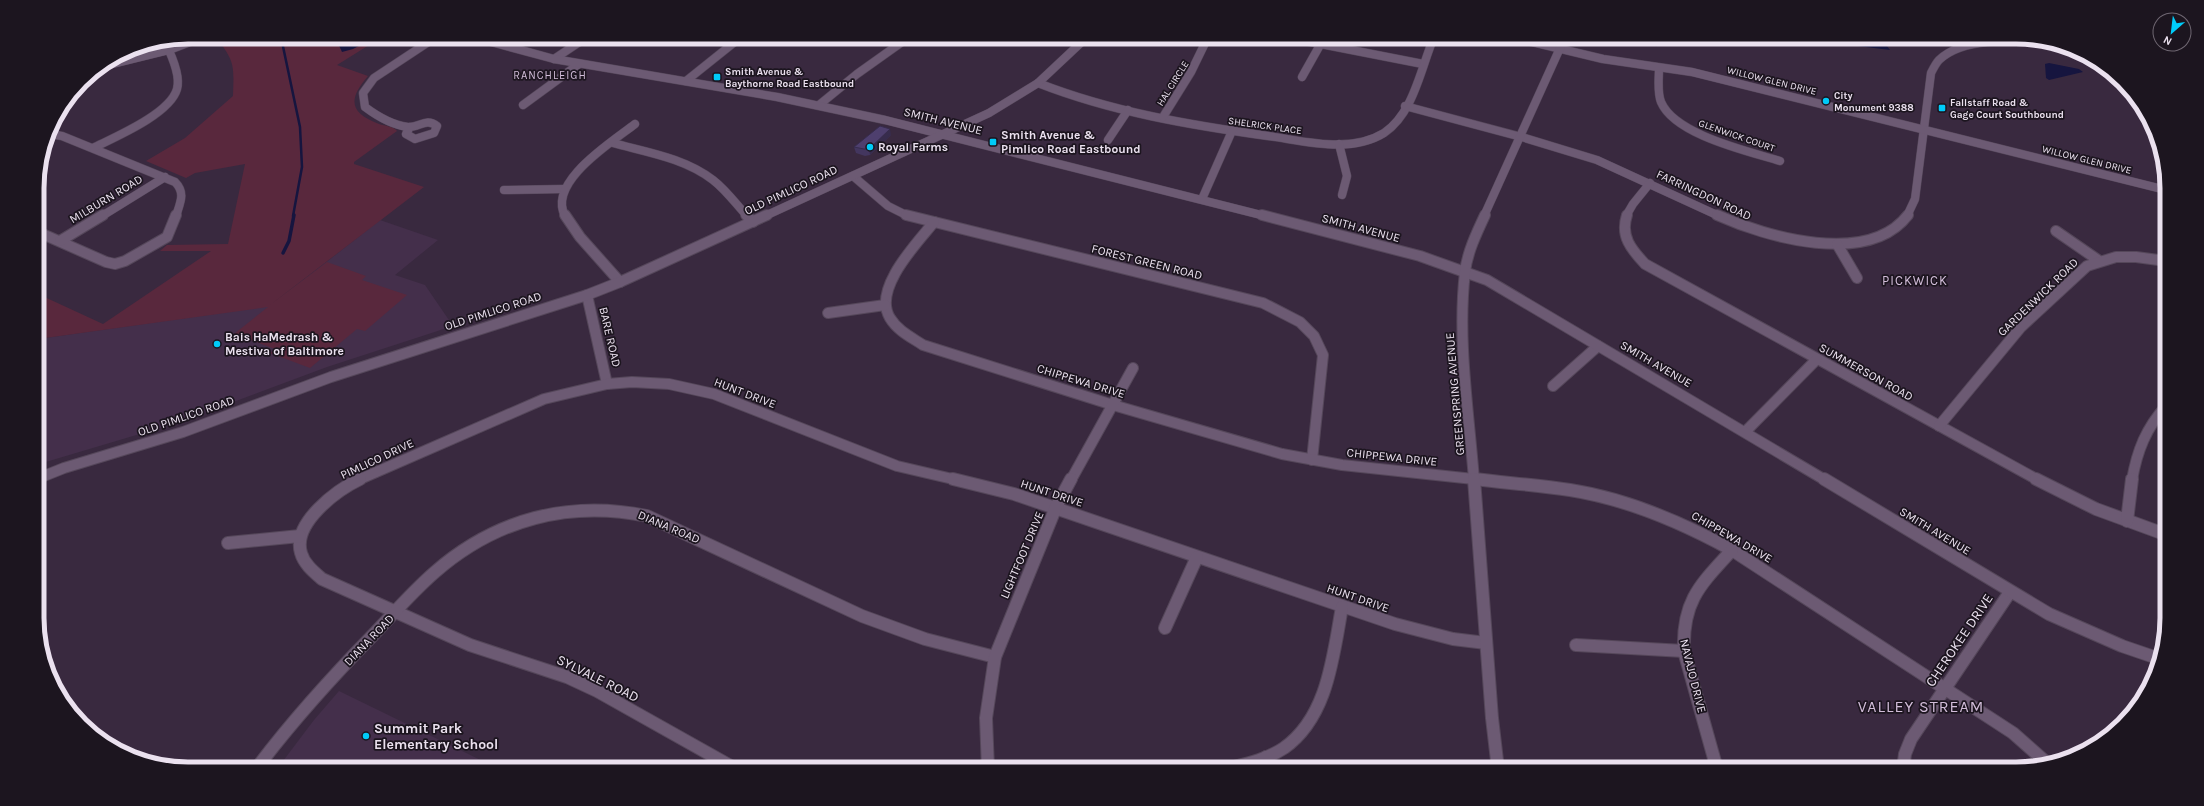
<svg xmlns="http://www.w3.org/2000/svg" width="2204" height="806" font-family="Karla,sans-serif">
	<style>
		.built { fill: #442f4b }
		.green { fill: #59283d }
		.water { fill: #16153f }
		.lines { fill: none; stroke-linecap: round; stroke-linejoin: round }
		.stream-far1 { stroke: #16153f; stroke-width: 2.5 }
		.stream { stroke: #16153f; stroke-width: 3.5 }
		.street-far2-casing { stroke: #55475a; stroke-width: 9 }
		.street-far1-casing { stroke: #55475a; stroke-width: 12 }
		.street-casing { stroke: #55475a; stroke-width: 14 }
		.secondary-far2-casing { stroke: #55475a; stroke-width: 9 }
		.secondary-far1-casing { stroke: #55475a; stroke-width: 12 }
		.secondary-casing { stroke: #55475a; stroke-width: 14 }
		.street-far2 { stroke: #6c5a73; stroke-width: 8 }
		.street-far1 { stroke: #6c5a73; stroke-width: 10 }
		.street { stroke: #6c5a73; stroke-width: 12 }
		.secondary-far2 { stroke: #6c5a73; stroke-width: 8 }
		.secondary-far1 { stroke: #6c5a73; stroke-width: 10 }
		.secondary { stroke: #6c5a73; stroke-width: 12 }
		.wall { fill: #43365f }
		.shaded-wall { fill: #372c4d }
		.building { fill: #4e3f6e; stroke: #372c4d }
		.poi-dot { fill: #00cbf9; stroke: #1c151f; stroke-width: 1.5 }
		.labels { text-anchor: middle; stroke-width: 3.5; stroke-linejoin: round; paint-order: stroke }
		.far-poi-label { font-size: 10px; font-weight: bold; fill: #ebe1ef; stroke: #1c151f; text-anchor: start }
		.far-street-label { font-size: 10px; fill: #ebe1ef; stroke: #1c151f }
		.far-neighbourhood-label { font-size: 11px; letter-spacing: 1px; fill: #d2bdd9; stroke: #1c151f }
		.street-label { font-size: 12px; fill: #ebe1ef; stroke: #1c151f }
		.poi-label { font-size: 12px; font-weight: bold; fill: #ebe1ef; stroke: #1c151f; text-anchor: start }
		.neighbourhood-label { font-size: 13px; letter-spacing: 1px; fill: #d2bdd9; stroke: #1c151f }
		.near-street-label { font-size: 14px; fill: #ebe1ef; stroke: #1c151f }
		.near-poi-label { font-size: 14px; font-weight: bold; fill: #ebe1ef; stroke: #1c151f; text-anchor: start }
		.near-neighbourhood-label { font-size: 16px; letter-spacing: 1px; fill: #d2bdd9; stroke: #1c151f }
		.rim { fill: none; stroke: #ebe1ef; stroke-width: 5 }
	</style>
	<rect width="100%" height="100%" fill="#39293f"/>
	<g class="built">
		<polygon points="380,220 438,240 395,275 425,285 453,326 327,367 180,422 39,464 38,339 270,306"/>
		<polygon points="339,691 499,769 277,769 314,720"/>
	</g>
	<path class="green" d="M216,37H382L337,65L368,76C348,99 349,113 379,124C385,126 393,126 397,131L354,162V164L424,187L270,305L327,262L366,276L362,280L407,295L365,331L357,329L310,368L270,353L275,349L234,334L268,307L38,339V294L103,324L211,251H160L167,245L228,244L245,164L195,173L186,178L146,161L185,138L233,96C234,65 235,62 216,37Z"/>
	<g class="water">
		<polygon points="335,37 376,37 353,49 342,52"/>
		<polygon points="1881,38 1890,50 1858,46 1854,40"/>
		<polygon points="2049,63 2079,69 2083,72 2049,80 2046,78 2045,64"/>
	</g>
	<g class="lines">
		<g class="stream-far1">
			<polyline points="281,37 300,127 302,167 293,216"/>
			<polyline points="1656,45 1688,37"/>
		</g>
		<polyline class="stream" points="283,253 289,241 294,215"/>
		<defs>
			<g id="street-far2">
				<polyline points="1285,37 1423,64"/>
				<polyline points="554,59 587,37"/>
				<polyline points="100,67 169,50 203,37"/>
				<path d="M1659,68C1659,78 1657,92 1661,102C1675,135 1748,151 1780,161"/>
				<polyline points="1302,77 1320,45"/>
				<polyline points="686,81 741,37"/>
				<path d="M1038,83C1112,112 1190,125 1268,136C1305,141 1350,154 1384,133C1414,113 1421,67 1434,37"/>
				<polyline points="523,105 579,64"/>
				<polyline points="819,105 857,74 909,37"/>
				<polyline points="1405,106 1525,138 1597,160 1719,216"/>
				<polyline points="1163,117 1191,72 1208,37"/>
				<path d="M410,127L406,134L415,139L434,133L437,126C426,117 419,128 408,127C392,125 377,116 365,107L363,93L374,78L436,37"/>
				<path d="M49,134L62,136L175,182C186,193 180,203 176,216"/>
				<polyline points="1108,140 1128,110"/>
				<path d="M613,143C646,152 685,158 713,180C726,190 736,204 747,216"/>
				<polyline points="1339,144 1347,176 1342,195"/>
				<path d="M93,148C115,137 170,114 177,89C181,75 171,54 165,42"/>
				<polyline points="853,176 888,206 908,216"/>
				<polyline points="504,190 564,189"/>
				<polyline points="1202,199 1232,131"/>
				<polyline points="102,216 165,177"/>
				<path d="M565,216C547,182 612,142 635,124"/>
				<polyline points="1626,216 1633,204 1650,183"/>
				<path d="M1907,216L1915,199L1931,73C1933,69 1936,63 1939,60C1965,35 2021,41 2054,43"/>
			</g>
			<g id="street-far1">
				<polyline points="565,215 580,237 620,282"/>
				<polyline points="746,215 753,222"/>
				<polyline points="906,215 1263,303 1300,322 1314,336 1323,355 1312,460"/>
				<path d="M1627,215C1620,236 1631,249 1645,264L2038,480"/>
				<path d="M1717,215C1766,237 1868,267 1908,215"/>
				<path d="M934,222C917,243 872,289 890,318C898,331 911,337 923,345L1113,405L1282,454L1342,465L1483,480"/>
				<polyline points="2056,231 2098,260"/>
				<polyline points="38,232 106,262 115,264 125,261 167,237 176,215"/>
				<polyline points="60,241 103,215"/>
				<polyline points="1837,244 1857,278"/>
				<polyline points="587,295 607,384"/>
				<polyline points="828,313 885,305"/>
				<polyline points="1553,386 1598,346"/>
				<polyline points="1939,426 2021,327 2087,266 2116,257 2136,257 2166,261"/>
				<polyline points="1746,431 1817,359"/>
				<polyline points="358,480 544,399 607,384 632,382 669,384 714,394 897,466 957,480"/>
				<polyline points="1071,480 1133,368"/>
				<path d="M2132,480C2137,451 2146,428 2166,406"/>
			</g>
			<g id="street">
				<path d="M360,479C337,490 292,523 301,553C304,564 314,572 322,579L470,645L567,677L597,691L736,769"/>
				<polyline points="953,479 1014,494 1395,624 1453,639 1486,643"/>
				<path d="M1474,479C1506,483 1538,485 1570,490C1628,499 1681,522 1732,550L2013,733L2048,764"/>
				<polyline points="2036,479 2096,509 2167,535"/>
				<polyline points="2127,521 2132,479"/>
				<polyline points="228,543 300,536"/>
				<polyline points="1165,628 1197,557"/>
				<polyline points="1576,645 1684,651"/>
				<polyline points="1266,757 1274,769"/>
				<path d="M256,769C292,721 332,677 374,634C394,613 413,591 435,572C496,519 569,500 647,516L862,616L925,639L995,657"/>
				<polyline points="988,769 986,718 995,657 1056,507 1071,479"/>
				<path d="M1226,769C1246,764 1266,760 1284,748C1328,717 1333,656 1342,607"/>
				<path d="M1717,769L1684,651C1682,601 1700,585 1732,550"/>
				<polyline points="1903,769 1905,754 1911,739 2010,592"/>
			</g>
			<g id="secondary-far2">
				<polyline points="473,37 554,59 777,97 885,120 1265,216"/>
				<polyline points="1511,37 1603,59 1692,72 2166,190"/>
				<polyline points="765,216 989,113 1038,83 1087,37"/>
				<polyline points="1484,216 1565,37"/>
			</g>
			<g id="secondary-far1">
				<polyline points="1262,215 1420,256 1487,280 1825,480"/>
				<polyline points="39,478 64,468 183,432 331,377 587,295 620,282 767,215"/>
				<path d="M1474,480C1469,413 1457,340 1465,272C1467,253 1477,232 1485,215"/>
			</g>
			<g id="secondary">
				<polyline points="1474,479 1492,718 1498,769"/>
				<polyline points="1824,479 2049,614 2122,646 2160,659"/>
			</g>
		</defs>
		<use href="#street-far2" class="street-far2-casing"/>
		<use href="#street-far1" class="street-far1-casing"/>
		<use href="#street" class="street-casing"/>
		<use href="#secondary-far2" class="secondary-far2-casing"/>
		<use href="#secondary-far1" class="secondary-far1-casing"/>
		<use href="#secondary" class="secondary-casing"/>
		<use href="#street-far2" class="street-far2"/>
		<use href="#street-far1" class="street-far1"/>
		<use href="#street" class="street"/>
		<use href="#secondary-far2" class="secondary-far2"/>
		<use href="#secondary-far1" class="secondary-far1"/>
		<use href="#secondary" class="secondary"/>
	</g>
	<polygon class="wall" points="891,135 870,155 865,156 856,153 854,147"/>
	<polygon class="shaded-wall" points="890,129 891,135 870,155 869,149"/>
	<polygon class="building" points="880,126 890,129 869,149 864,149 854,147"/>
	<g class="poi-dot">
		<rect x="713" y="73" width="8" height="8" rx="2"/>
		<circle cx="1826" cy="101" r="4"/>
		<rect x="1938" y="104" width="8" height="8" rx="2"/>
		<rect x="989" y="138" width="8" height="8" rx="2"/>
		<circle cx="870" cy="147" r="4"/>
		<circle cx="217" cy="344" r="4"/>
		<circle cx="366" cy="736" r="4"/>
	</g>
	<g class="labels">
		<g class="far-poi-label">
			<text x="725" y="75">Smith Avenue &amp;<tspan x="725" dy="12">Baythorne Road Eastbound</tspan></text>
			<text x="1834" y="99">City<tspan x="1834" dy="12">Monument 9388</tspan></text>
			<text x="1950" y="106">Fallstaff Road &amp;<tspan x="1950" dy="12">Gage Court Southbound</tspan></text>
		</g>
		<g class="far-street-label">
			<text transform="translate(1772 80) rotate(14)" y="4">WILLOW GLEN DRIVE</text>
			<text transform="translate(1172 83) rotate(-58)" y="4">HAL CIRCLE</text>
			<text transform="translate(1265 125) rotate(8)" y="4">SHELRICK PLACE</text>
			<text transform="translate(1737 135) rotate(19)" y="4">GLENWICK COURT</text>
			<text transform="translate(2087 159) rotate(14)" y="4">WILLOW GLEN DRIVE</text>
		</g>
		<g class="far-neighbourhood-label">
			<text x="550" y="79">RANCHLEIGH</text>
		</g>
		<g class="street-label">
			<text transform="translate(943 121) rotate(14)" y="4">SMITH AVENUE</text>
			<text transform="translate(791 190) rotate(-25)" y="4">OLD PIMLICO ROAD</text>
			<text transform="translate(1704 195) rotate(25)" y="4">FARRINGDON ROAD</text>
			<text transform="translate(106 199) rotate(-31)" y="4">MILBURN ROAD</text>
			<text transform="translate(1361 228) rotate(15)" y="4">SMITH AVENUE</text>
			<text transform="translate(1147 262) rotate(14)" y="4">FOREST GREEN ROAD</text>
			<text transform="translate(2038 297) rotate(-44)" y="4">GARDENWICK ROAD</text>
			<text transform="translate(493 311) rotate(-18)" y="4">OLD PIMLICO ROAD</text>
			<text transform="translate(610 337) rotate(77)" y="4">BARE ROAD</text>
			<text transform="translate(1656 364) rotate(30)" y="4">SMITH AVENUE</text>
			<text transform="translate(1866 372) rotate(29)" y="4">SUMMERSON ROAD</text>
			<text transform="translate(1081 381) rotate(17)" y="4">CHIPPEWA DRIVE</text>
			<text transform="translate(745 393) rotate(21)" y="4">HUNT DRIVE</text>
			<text transform="translate(1455 394) rotate(-95)" y="4">GREENSPRING AVENUE</text>
			<text transform="translate(186 416) rotate(-19)" y="4">OLD PIMLICO ROAD</text>
			<text transform="translate(1392 457) rotate(6)" y="4">CHIPPEWA DRIVE</text>
			<text transform="translate(377 459) rotate(-25)" y="4">PIMLICO DRIVE</text>
			<text transform="translate(1052 493) rotate(18)" y="4">HUNT DRIVE</text>
			<text transform="translate(669 527) rotate(23)" y="4">DIANA ROAD</text>
			<text transform="translate(1935 531) rotate(31)" y="4">SMITH AVENUE</text>
			<text transform="translate(1732 537) rotate(30)" y="4">CHIPPEWA DRIVE</text>
			<text transform="translate(1022 555) rotate(-67)" y="4">LIGHTFOOT DRIVE</text>
			<text transform="translate(1358 598) rotate(19)" y="4">HUNT DRIVE</text>
			<text transform="translate(369 640) rotate(-46)" y="4">DIANA ROAD</text>
			<text transform="translate(1693 676) rotate(76)" y="4">NAVAJO DRIVE</text>
		</g>
		<g class="poi-label">
			<text x="1001" y="139">Smith Avenue &amp;<tspan x="1001" dy="14">Pimlico Road Eastbound</tspan></text>
			<text x="878" y="151">Royal Farms</text>
			<text x="225" y="341">Bais HaMedrash &amp;<tspan x="225" dy="14">Mestiva of Baltimore</tspan></text>
		</g>
		<g class="neighbourhood-label">
			<text x="1915" y="285">PICKWICK</text>
		</g>
		<g class="near-street-label">
			<text transform="translate(1959 640) rotate(-56)" y="5">CHEROKEE DRIVE</text>
			<text transform="translate(598 678) rotate(26)" y="5">SYLVALE ROAD</text>
		</g>
		<g class="near-poi-label">
			<text x="374" y="733">Summit Park<tspan x="374" dy="16">Elementary School</tspan></text>
		</g>
		<g class="near-neighbourhood-label">
			<text x="1921" y="712">VALLEY STREAM</text>
		</g>
	</g>
	<path d="M0 0H2204V806H0ZM188 44H2016A144 144 0 0 1 2160 188V618A144 144 0 0 1 2016 762H188A144 144 0 0 1 44 618V188A144 144 0 0 1 188 44Z" fill="#1c151f" fill-rule="evenodd"/>
	<path class="rim" d="M188 44H2016A144 144 0 0 1 2160 188V618A144 144 0 0 1 2016 762H188A144 144 0 0 1 44 618V188A144 144 0 0 1 188 44Z"/>
	<g transform="translate(2172 32) rotate(208)"><circle r="19" fill="#1c151f" stroke="#6f6772"/>
	<path d="M0-3L7 15L0 10L-7 15Z" fill="#00cbf9"/>
	<text y="-6" font-size="11" font-weight="bold" text-anchor="middle" fill="#ebe1ef">N</text>
	</g>
</svg>
